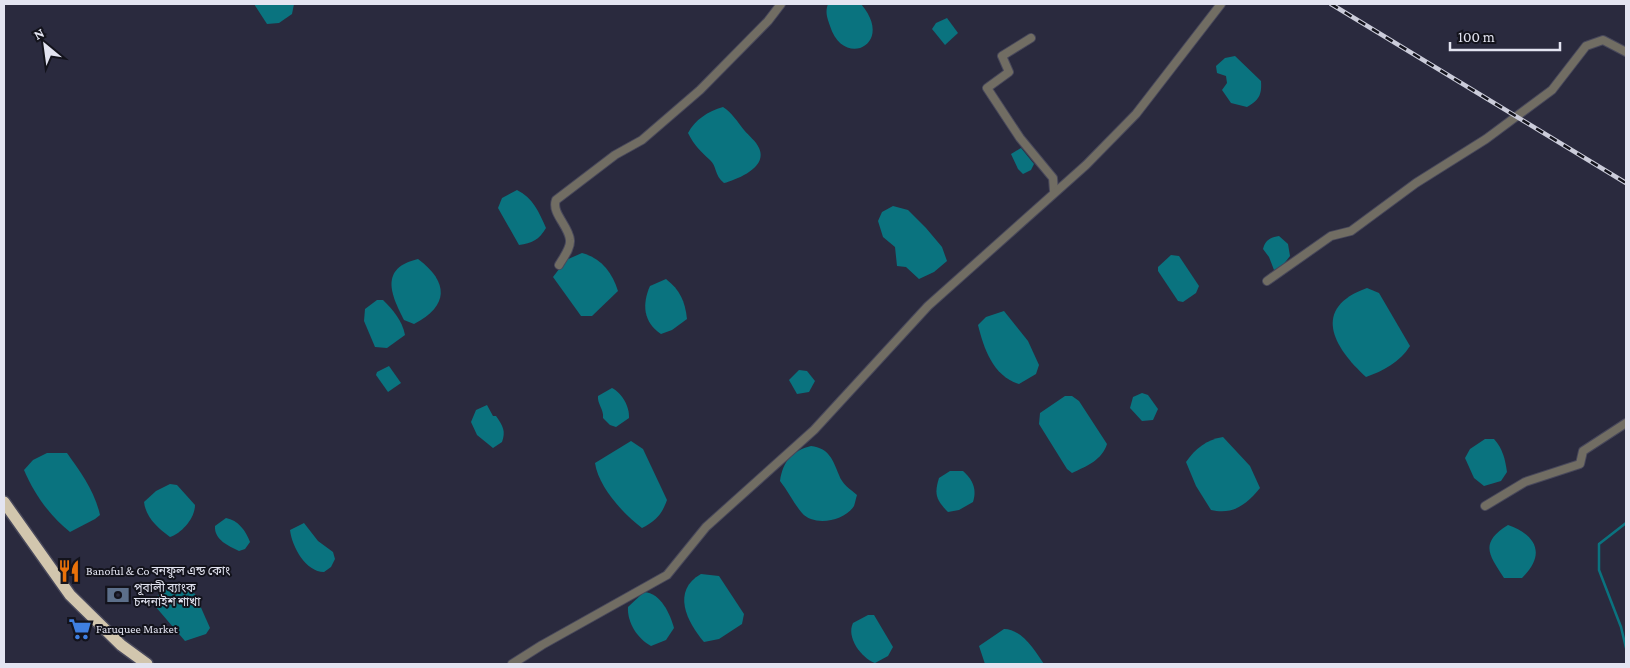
<svg xmlns="http://www.w3.org/2000/svg" width="1630" height="668" font-family="'Crimson Pro','Noto Sans Bengali',serif">
	<style>
		.water { fill: #0a737f }
		.lines { fill: none; stroke-linecap: round; stroke-linejoin: round }
		.stream { stroke: #0a737f; stroke-width: 2.5 }
		.minor-casing { stroke: #48485b; stroke-width: 10 }
		.highway-casing { stroke: #48485b; stroke-width: 14 }
		.minor { stroke: #716d63; stroke-width: 8 }
		.highway { stroke: #d2c6ae; stroke-width: 11 }
		.rail-casing { stroke: #cbccda; stroke-width: 4.5 }
		.rail { stroke: #13131c; stroke-width: 2.5; stroke-dasharray: 8; stroke-linecap: butt }
		.labels { text-anchor: middle; stroke-width: 4; stroke-linejoin: round; paint-order: stroke }
		.poi-label { font-size: 12px; fill: #e3e4f1; stroke: #13131c; text-anchor: start }
	</style>
	<rect width="100%" height="100%" fill="#2a2a3e"/>
	<g class="water">
		<polygon points="254,4 294,4 292,14 279,23 267,24"/>
		<path d="M828,4H861C896,45 843,69 830,26C827,17 825,12 828,4Z"/>
		<polygon points="947,18 958,33 945,45 932,29 936,23"/>
		<path d="M1235,56L1261,81C1262,95 1259,100 1247,107L1231,103L1222,90L1227,83L1226,76L1217,73L1216,66L1225,58Z"/>
		<path d="M723,107C732,113 737,121 744,130C749,136 756,141 759,148C768,167 738,179 724,183C714,175 717,166 710,160C701,152 694,145 688,133C695,120 708,111 723,107Z"/>
		<polygon points="1021,148 1034,164 1031,170 1023,174 1018,169 1011,154"/>
		<path d="M517,190C533,198 539,212 546,228C539,240 532,243 519,245L498,208L502,198Z"/>
		<polygon points="893,206 908,210 926,228 942,247 947,261 934,272 919,279 906,267 897,266 895,247 883,237 878,221 882,212"/>
		<path d="M1279,236L1288,244L1290,256L1283,265L1274,270L1269,257L1263,249C1265,240 1271,237 1279,236Z"/>
		<path d="M582,253C601,258 612,272 618,291L592,316H581L553,277L566,260Z"/>
		<polygon points="1171,255 1179,256 1199,286 1196,293 1183,302 1178,301 1158,271 1158,267"/>
		<path d="M418,259C449,282 449,306 414,324L404,320C391,295 379,268 418,259Z"/>
		<path d="M666,279C680,290 685,301 687,319L672,330L661,334C643,322 642,304 650,286Z"/>
		<path d="M1367,288L1379,293L1410,346C1400,362 1383,371 1366,377C1333,347 1311,308 1367,288Z"/>
		<path d="M377,300H383C393,310 402,320 405,335L387,348L375,347L364,321L365,309Z"/>
		<path d="M1004,311L1028,341L1039,365L1036,374L1019,384C993,376 984,349 978,325L986,317Z"/>
		<polygon points="389,366 401,383 388,392 376,375 377,372"/>
		<polygon points="799,370 807,371 815,381 809,392 797,394 789,380"/>
		<path d="M612,388C622,393 630,407 629,418L616,427L610,425L603,418C604,409 597,404 598,396Z"/>
		<polygon points="1142,393 1148,395 1158,409 1153,420 1142,421 1130,408 1133,397"/>
		<path d="M1065,396H1072L1079,401L1107,444C1102,460 1087,466 1072,473L1067,469L1039,424L1040,413Z"/>
		<path d="M487,405L493,416H496C503,426 506,431 502,442L493,448L477,435L471,422L476,410Z"/>
		<path d="M1223,437L1250,466L1260,488C1246,505 1233,515 1211,510L1196,486L1186,462C1196,448 1206,440 1223,437Z"/>
		<path d="M1485,439H1494C1503,449 1505,459 1507,472L1501,481L1484,486L1474,478L1465,458L1470,449Z"/>
		<path d="M631,441L643,449L667,500C662,514 656,521 642,528C623,514 598,486 595,463Z"/>
		<path d="M811,446C829,448 833,460 839,475C842,484 850,489 857,495C856,498 855,503 854,506C845,521 814,527 802,513C794,504 788,491 780,481C783,461 792,451 811,446Z"/>
		<path d="M47,453H67C80,471 95,492 100,515L95,519L70,532C50,516 34,494 24,470L33,460Z"/>
		<path d="M950,471H963C973,480 977,489 973,502L959,510L948,512C936,500 934,494 939,478Z"/>
		<path d="M170,484L177,485L195,505C195,518 182,533 170,537C158,528 146,518 144,502L156,491Z"/>
		<path d="M226,518C238,520 246,531 250,542L245,549L239,551C229,546 214,540 215,526Z"/>
		<path d="M304,523L318,541L333,552L335,559L331,567L324,572C306,572 292,547 290,530Z"/>
		<path d="M1508,525C1537,535 1546,555 1522,578H1504C1489,555 1479,543 1508,525Z"/>
		<path d="M701,574L719,576L744,614L742,624L719,639L704,642C687,622 671,591 701,574Z"/>
		<polygon points="184,585 195,594 210,628 206,634 185,641 155,606 156,597 170,586"/>
		<path d="M644,592C661,593 670,614 674,628L666,640L651,646C638,639 627,623 628,607Z"/>
		<path d="M868,615H874L893,647L888,656L875,663C861,658 846,637 853,623Z"/>
		<path d="M1004,629C1022,629 1035,651 1044,664H985L979,646Z"/>
	</g>
	<g class="lines">
		<polyline class="stream" points="1626,523 1599,544 1599,570 1621,627 1626,648"/>
		<defs>
			<g id="minor">
				<polyline points="1031,38 1002,56 1009,72 987,88 1020,138 1053,178 1054,191"/>
				<path d="M559,265C563,258 571,248 570,240C569,226 551,213 556,200L615,155L642,140L700,90L768,21L781,4"/>
				<polyline points="1267,281 1331,236 1351,231 1416,183 1486,139 1552,90 1586,46 1603,40 1626,52"/>
				<polyline points="1485,506 1525,482 1580,464 1583,451 1626,423"/>
				<polyline points="512,664 542,645 667,575 706,527 814,430 928,306 1086,165 1136,114 1221,4"/>
			</g>
			<polyline id="highway" points="4,502 70,595 121,645 147,664"/>
		</defs>
		<use href="#minor" class="minor-casing"/>
		<use href="#highway" class="highway-casing"/>
		<use href="#minor" class="minor"/>
		<use href="#highway" class="highway"/>
		<defs>
			<polyline id="rail" points="1331,4 1626,183"/>
		</defs>
		<use href="#rail" class="rail-casing"/>
		<use href="#rail" class="rail"/>
	</g>
	<defs>
		<symbol id="restaurant-bare" viewBox="-9 -9 18 18"><path d="M-5-6h1v4h1v-4h1v4h1v-4h1v5L-1.5 .5V6h-2V.5L-5-1ZM5-6V6H3V1.5H1.5Q1.5-4 5-6Z" fill="#e8710a" stroke="#13131c" stroke-width="2.5" paint-order="stroke"/></symbol>
		<symbol id="bank-bare" viewBox="-9 -9 18 18"><path d="M-6-4H6V4H-6ZM0-2.3a2.3 2.3 0 1 0 0 4.6a2.3 2.3 0 1 0 0-4.6Z" fill="#5c6f8a" stroke="#13131c" stroke-width="2.5" paint-order="stroke"/></symbol>
		<symbol id="supermarket-bare" viewBox="-9 -9 18 18"><path d="M-6-5.5h2.5l.6 2H6L4.5 2H-2.5L-4.4-4H-6ZM-1.5 3.2a1.3 1.3 0 1 0 .1 0ZM3 3.2a1.3 1.3 0 1 0 .1 0Z" fill="#3f7fe0" stroke="#13131c" stroke-width="2.5" paint-order="stroke"/></symbol>
	</defs>
	<g fill-rule="evenodd">
		<use href="#restaurant-bare" x="53" y="555" width="32" height="32"/>
		<use href="#bank-bare" x="102" y="579" width="32" height="32"/>
		<use href="#supermarket-bare" x="64" y="613" width="32" height="32"/>
	</g>
	<g class="labels">
		<g class="poi-label">
			<text x="86" y="575">Banoful &amp; Co বনফুল এন্ড কোং</text>
			<text x="134" y="592">পূবালী ব্যাংক<tspan x="134" dy="14">চন্দনাইশ শাখা</tspan></text>
			<text x="96" y="633">Faruquee Market</text>
		</g>
	</g>
	<rect width="1630" height="668" fill="none" stroke="#e3e4f1" stroke-width="10"/>
	<g transform="translate(45 45) rotate(331)" stroke="#13131c" stroke-width="4" paint-order="stroke">
	<path d="M0-4L9 19L0 12L-9 19Z" fill="#e3e4f1"/>
	<text y="-8" font-size="14" font-weight="bold" text-anchor="middle" fill="#e3e4f1">N</text>
	</g>
	<path d="M1450 42v8h110v-8" fill="none" stroke="#e3e4f1" stroke-width="2.5"/>
	<text x="1458" y="42" font-size="15" fill="#e3e4f1" stroke="#13131c" stroke-width="4" paint-order="stroke">100 m</text>
</svg>
